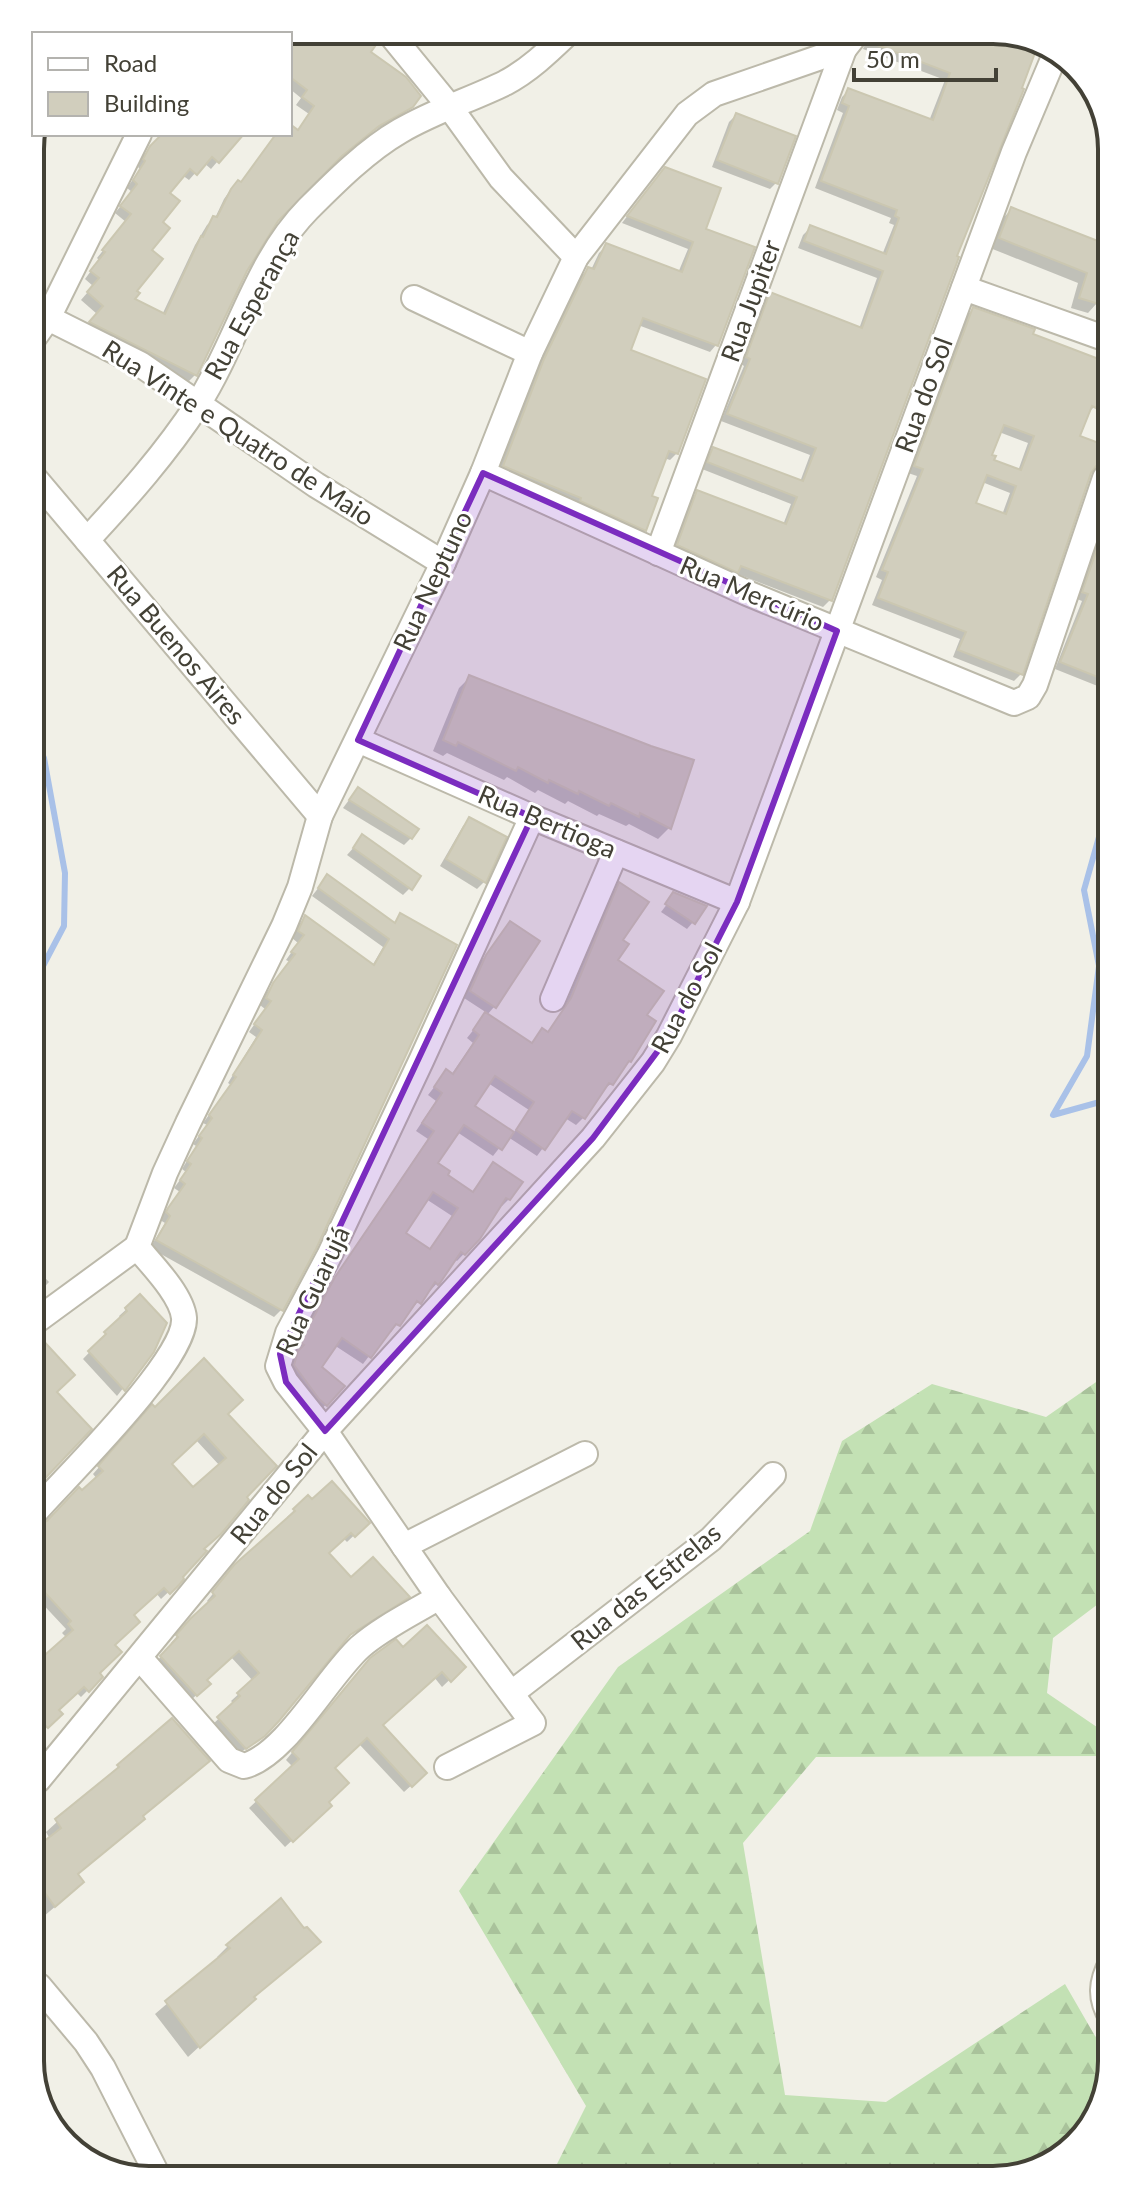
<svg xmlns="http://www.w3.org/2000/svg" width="1142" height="2210" font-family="Lato,sans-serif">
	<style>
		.forest { fill: url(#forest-firs) }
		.shadow { fill: #0003; fill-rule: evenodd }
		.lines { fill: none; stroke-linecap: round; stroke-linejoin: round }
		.stream { stroke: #a9c1e8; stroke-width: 6 }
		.building { fill: #d1cebd; stroke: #cbc7b1; stroke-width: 2; fill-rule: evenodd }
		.minor-casing { stroke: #bcb9aa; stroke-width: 28 }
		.minor { stroke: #fff; stroke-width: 24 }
		.marked { fill: #7b2cbf; fill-opacity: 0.2; stroke: #7b2cbf; stroke-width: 6; stroke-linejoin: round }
		.labels { text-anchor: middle; stroke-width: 6; stroke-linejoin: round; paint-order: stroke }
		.street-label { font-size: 26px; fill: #434136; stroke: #fff }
		.rim { fill: none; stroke: #434136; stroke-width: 4 }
	</style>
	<defs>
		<pattern id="forest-firs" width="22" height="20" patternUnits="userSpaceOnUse" patternTransform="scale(2)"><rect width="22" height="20" fill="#c3e1b4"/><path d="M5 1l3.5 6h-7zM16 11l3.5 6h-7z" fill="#a9c29b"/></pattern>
	</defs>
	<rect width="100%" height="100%" fill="#f1f0e7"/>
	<polygon class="forest" points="1109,1373 1110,1595 1053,1638 1047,1693 1110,1736 1111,1756 816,1757 743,1843 785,2095 886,2102 1065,1984 1095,2036 1112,2052 1112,2061 1092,2127 1039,2171 551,2176 586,2106 459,1891 618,1667 810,1531 842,1441 932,1384 1046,1417"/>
	<g class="shadow">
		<polygon points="288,30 368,30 368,52 411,106 403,114 370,133 333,162 277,219 245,270 195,375 188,382 84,329 97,314 81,300 93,286 85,279 99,260 97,258 126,222 115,213 132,192 127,188 140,169 138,167 143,156 164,134 241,134 211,169 204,163 189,180 182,175 167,193 160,223 132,300 162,315 195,245 207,225 215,218 224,199 231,189 240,184 276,134 290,134 290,127 297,131 309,114 296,105 301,98 290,89 290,34 284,34"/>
		<polygon points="874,30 953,30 954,257 830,600 823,607 735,573 730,578 671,552 691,499 698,492 783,525 791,504 702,469 707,456 714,449 800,482 810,455 721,421 744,366 741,364 764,302 771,295 859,329 877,278 798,248 803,235 810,228 882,255 894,225 889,223 891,218 815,188 843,113 837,110 842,97 849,90 929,121 945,80 863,49 869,36"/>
		<polygon points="736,115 777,182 770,189 712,167 729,122"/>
		<polygon points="658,176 703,230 716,345 710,352 638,325 628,351 677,453 670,460 664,458 649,497 645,530 638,537 497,473 537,368 581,276 588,269 591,270 599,253 606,246 678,273 688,249 622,223"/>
		<polygon points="1012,209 1103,244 1104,282 1097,303 1088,313 1071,308 1078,283 990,248 1002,219"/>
		<path d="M973,309L1031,335L1095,392L1094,407L1087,414L1078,437L1089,473L1021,674L1014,681L953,657L960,639L872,605L882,580L876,577L917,476L908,473L966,316ZM999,432L1028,443L1018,471L992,461L990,456ZM982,482L1010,493L1002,515L974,504Z"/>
		<polygon points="1105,512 1105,689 1055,669 1082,601 1077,599"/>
		<polygon points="470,677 691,762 669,828 658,839 629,824 626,826 599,814 597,816 568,801 565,804 538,790 535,793 507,777 504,780 447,753 443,756 433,751 459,688"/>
		<polygon points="352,796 411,838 404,845 343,808"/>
		<polygon points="470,819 504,838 484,882 477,889 440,866 463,826"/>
		<polygon points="363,837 410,888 403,895 347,855"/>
		<polygon points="327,877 393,924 401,915 281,1310 274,1317 150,1248 165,1223 160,1220 161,1217 180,1192 174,1188 186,1172 182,1169 196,1146 193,1144 207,1125 203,1123 231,1085 228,1083 256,1037 249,1032 265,1009 260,1005 267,992 290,962 286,960 298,943 292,938 298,925 305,918 372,966 383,947 312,896"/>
		<path d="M620,885V941L615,960L645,1016L629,1061L611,1084L602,1090L583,1118L576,1125L565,1118L537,1156L508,1137L493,1156L457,1132L435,1164L445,1175L471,1193L493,1165L509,1199L502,1206L500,1205L479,1238L457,1261L454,1259L439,1281L430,1291L428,1289L412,1309L410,1308L391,1332L389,1330L363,1364L334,1345L319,1368L342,1387L319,1412L288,1373L292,1361L298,1353L295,1348L328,1287L428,1139L416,1131L436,1101L428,1095L446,1072L451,1075L473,1043L467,1038L487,1013L464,998L479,964L510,923L537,942L494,1007L487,1015L530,1045L542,1030L547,1033L564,1008L613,892ZM488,1083L529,1110L513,1134L472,1106ZM426,1199L452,1216L429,1251L403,1234Z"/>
		<polygon points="671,899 693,922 687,929 661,912"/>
		<polygon points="35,1267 49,1282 36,1296"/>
		<polygon points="140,1297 152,1351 117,1396 83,1359 121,1319 119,1316"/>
		<path d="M146,1414H226L244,1497L178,1583L161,1599L156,1593L132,1615L97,1673L101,1677L81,1697L76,1692L57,1710L60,1714L40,1734L38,1732L37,1656L42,1660L67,1638L62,1633L66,1629L37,1598V1548L82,1493L97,1479L93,1474ZM196,1440L220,1466L193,1490L169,1464Z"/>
		<polygon points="308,1497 367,1523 347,1542 343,1538 327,1553 351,1580 407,1597 344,1640 278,1720 256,1742 238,1754 211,1726 234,1704 231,1701 253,1681 231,1657 205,1681 208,1684 189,1702 154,1664 172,1645 171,1643 183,1629 210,1604 207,1601 235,1567 289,1519 287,1517"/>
		<polygon points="403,1650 463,1667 442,1687 434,1677 381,1725 425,1773 404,1792 359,1744 333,1768 326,1803 329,1806 285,1847 249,1808 293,1767 286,1760 352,1680 360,1672"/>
		<polygon points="119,1766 141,1817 77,1875 71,1893 43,1917 38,1910 38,1849 50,1839 46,1832"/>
		<polygon points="281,1901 252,1998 188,2057 155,2014 219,1959 217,1957 228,1946"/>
	</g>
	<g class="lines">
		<g class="stream">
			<polyline points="33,735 44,758 65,873 64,926 34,983"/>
			<polyline points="1106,812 1084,890 1099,966 1087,1056 1053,1115 1107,1100"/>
		</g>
	</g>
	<g class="building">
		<polygon points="290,30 371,30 378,42 371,52 406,77 421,96 413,107 379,126 342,156 278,221 247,271 197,376 89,322 103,306 87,292 99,278 90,271 105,252 102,250 131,214 120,206 137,184 133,180 145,161 143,159 150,146 162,134 244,134 219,163 212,157 197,175 190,169 170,193 180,201 163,222 170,228 152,250 163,259 137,291 140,293 135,299 165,314 201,236 203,237 213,216 217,217 231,189 238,180 241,182 276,134 290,134 290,124 298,130 314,106 302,97 307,90 290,77"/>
		<polygon points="874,30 986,30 1036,50 1022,88 1024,89 957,256 959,257 832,601 741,566 738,573 677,545 697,490 786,524 797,497 707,462 713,447 803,481 816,448 727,414 750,359 746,357 770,292 862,328 883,271 804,241 810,225 886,254 899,218 895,216 897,210 821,181 849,106 842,103 848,88 933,120 950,73 869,42"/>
		<polygon points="736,113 796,136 778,184 717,160"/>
		<polygon points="665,167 721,188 706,229 755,247 718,346 643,318 631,350 706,379 678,454 669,451 652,496 658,498 646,531 580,501 581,498 503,466 544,359 588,267 594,269 606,243 682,272 693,242 627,216"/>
		<polygon points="1011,207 1103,243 1104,289 1099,304 1079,298 1087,273 999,238"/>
		<path d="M973,307L1035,329L1033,334L1104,361V373L1097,390L1102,392L1096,408L1092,406L1080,436L1104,445V463L1096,466L1091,473L1023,675L958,650L966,632L878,598L888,572L882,570L923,469L914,466ZM1004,425L1034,436L1021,470L994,460L996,456L992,455ZM987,475L1016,486L1006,514L976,503Z"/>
		<polygon points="1105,526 1105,680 1060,662 1088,594 1082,592"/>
		<polygon points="469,675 651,746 694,760 671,829 640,813 639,817 611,803 609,806 579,791 578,794 549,780 548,783 518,767 516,771 458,742 456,746 443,740"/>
		<polygon points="358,787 419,829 412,839 349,800"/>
		<polygon points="469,817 507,837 486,883 446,859"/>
		<polygon points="362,834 421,876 412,890 353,848"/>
		<polygon points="327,874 395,923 400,913 457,945 316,1249 283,1311 156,1240 170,1216 166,1212 168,1208 185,1184 180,1180 191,1164 187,1161 202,1138 199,1136 212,1118 209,1115 236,1077 233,1075 262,1030 254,1024 271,1001 266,998 273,983 295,954 291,952 304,935 298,931 305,915 374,965 389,939 318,888"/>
		<path d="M619,882L649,902L623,940L629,944L618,960L664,991L647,1015L656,1021L631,1062L629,1061L613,1085L609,1083L585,1119L572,1111L545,1150L516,1130L534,1102L495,1076L475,1106L514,1132L502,1150L464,1125L438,1163L450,1171L448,1175L473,1192L493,1162L523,1182L510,1200L506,1198L480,1239L465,1255L461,1252L440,1283L438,1285L435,1282L421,1304L417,1301L400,1326L396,1324L371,1358L342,1338L322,1367L345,1386L327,1406L319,1399L294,1365L298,1351L304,1345L301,1343L302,1339L335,1277L434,1131L422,1123L442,1093L434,1087L446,1069L453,1074L479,1035L473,1030L485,1012L532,1043L542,1028L548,1032L571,998ZM433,1192L458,1208L430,1249L406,1233Z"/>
		<polygon points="673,892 707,906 695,924 665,904"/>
		<polygon points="510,921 540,941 496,1008 470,991 486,955"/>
		<polygon points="140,1294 167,1323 154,1352 125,1391 88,1351 106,1334 104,1332 127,1311 125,1308"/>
		<polygon points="36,1336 39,1336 75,1375 57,1392 92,1429 36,1488"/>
		<path d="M204,1358L243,1400L228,1414L277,1466L247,1497L249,1500L221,1534L204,1549L207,1551L183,1577L184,1579L179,1585L170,1594L164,1588L134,1615L140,1622L115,1645L122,1652L100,1673L103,1677L89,1692L84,1687L59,1710L63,1714L48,1728L37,1717V1662L73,1630L68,1624L71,1621L37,1584V1525L47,1521L79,1487L82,1490L103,1471L98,1466L152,1404L155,1407ZM204,1434L226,1458L193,1487L172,1464Z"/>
		<polygon points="332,1481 370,1523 355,1537 351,1533 329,1553 351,1577 373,1557 410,1597 350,1635 279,1721 265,1736 246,1749 217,1717 240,1696 237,1693 259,1673 239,1651 207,1680 211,1684 197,1696 160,1656 178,1637 176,1635 190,1619 215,1596 212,1592 234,1565 295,1511 293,1509 308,1495 312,1499"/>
		<polygon points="427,1625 466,1667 451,1682 442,1672 383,1725 427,1773 412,1787 367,1738 335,1768 349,1783 329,1802 332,1806 293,1842 255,1800 299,1759 292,1752 370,1658 396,1639 403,1647"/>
		<polygon points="172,1718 210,1761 143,1816 145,1819 78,1874 84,1882 55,1907 38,1883 38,1846 61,1828 55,1819 119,1767 117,1765"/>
		<polygon points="281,1898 304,1928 307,1927 321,1942 254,1997 256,1999 200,2048 165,2001 230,1948 226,1945"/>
	</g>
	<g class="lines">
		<defs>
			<g id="minor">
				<polyline points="387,30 449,106 501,178 576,257"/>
				<polyline points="235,34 240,30"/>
				<polyline points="964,288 1104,338"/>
				<polyline points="414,298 530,353"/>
				<polyline points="31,306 48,318 140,364 316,485 443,563"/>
				<polyline points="31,342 48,318 139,134"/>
				<polyline points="483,473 747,593 1014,703 1028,697 1035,685 1105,478"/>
				<polyline points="32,475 320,816"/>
				<path d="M87,540C127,497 166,453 198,404C238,341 255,263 308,209C335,182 367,150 400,131C434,111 470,100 505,83C530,70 551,49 571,30"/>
				<polyline points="658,553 844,49"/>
				<polyline points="358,740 532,817 737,902"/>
				<polyline points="553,999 616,852"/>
				<polyline points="137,1247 165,1173 188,1123 284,926 300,887 320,816 443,563 483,473 530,353 576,257 687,114 714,94 844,49 859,30"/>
				<path d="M36,1321L137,1247C151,1264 182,1295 184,1318C187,1359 67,1476 37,1510"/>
				<polyline points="404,1546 585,1454"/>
				<path d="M140,1658L222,1752L229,1760L244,1766C286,1755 327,1677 360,1647C383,1627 413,1613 439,1597"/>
				<polyline points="513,1692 711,1539 773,1475"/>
				<polyline points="447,1767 533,1723 439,1597 325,1431 286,1382 278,1366 288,1333 329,1256 421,1061 532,817"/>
				<polyline points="38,1780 325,1431 593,1138 653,1062 669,1036 737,902 1014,152 1057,50"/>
				<path d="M1112,1961C1101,1982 1099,1998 1112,2019"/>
				<polyline points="39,1986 86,2042 103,2068 160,2180"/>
			</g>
		</defs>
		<use href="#minor" class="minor-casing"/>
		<use href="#minor" class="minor"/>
	</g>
	<path class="marked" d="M483,473L837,631L737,902L669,1036L593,1138L325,1431L286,1382L280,1354L532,817L358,740Z"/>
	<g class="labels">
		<g class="street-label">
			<text transform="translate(751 301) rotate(-70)" y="9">Rua Jupiter</text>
			<text transform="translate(252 305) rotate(-61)" y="9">Rua Esperança</text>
			<text transform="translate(924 395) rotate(-70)" y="9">Rua do Sol</text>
			<text transform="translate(238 433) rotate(33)" y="9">Rua Vinte e Quatro de Maio</text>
			<text transform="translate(433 581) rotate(-65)" y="9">Rua Neptuno</text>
			<text transform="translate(752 594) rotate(23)" y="9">Rua Mercúrio</text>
			<text transform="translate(176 645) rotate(50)" y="9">Rua Buenos Aires</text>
			<text transform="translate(547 822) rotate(23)" y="9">Rua Bertioga</text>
			<text transform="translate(687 998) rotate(-62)" y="9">Rua do Sol</text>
			<text transform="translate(313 1291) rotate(-65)" y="9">Rua Guarujá</text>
			<text transform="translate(274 1494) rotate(-51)" y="9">Rua do Sol</text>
			<text transform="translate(646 1587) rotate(-39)" y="9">Rua das Estrelas</text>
		</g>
	</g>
	<path d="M0 0H1142V2210H0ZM149 44H993A105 105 0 0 1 1098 149V2061A105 105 0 0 1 993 2166H149A105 105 0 0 1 44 2061V149A105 105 0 0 1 149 44Z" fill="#fff" fill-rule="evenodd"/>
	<path class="rim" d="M149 44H993A105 105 0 0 1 1098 149V2061A105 105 0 0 1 993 2166H149A105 105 0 0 1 44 2061V149A105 105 0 0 1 149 44Z"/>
	<rect x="32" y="32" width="260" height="104" fill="#ffffff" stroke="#b4b3af" stroke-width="2"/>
	<rect x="48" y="58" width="40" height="12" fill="#ffffff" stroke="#b4b3af" stroke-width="2"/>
	<text x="104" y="72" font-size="24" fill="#434136">Road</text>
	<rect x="48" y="92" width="40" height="24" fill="#d1cebd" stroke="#b4b3af" stroke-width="2"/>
	<text x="104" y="112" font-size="24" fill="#434136">Building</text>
	<path d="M854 68v12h142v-12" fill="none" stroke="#434136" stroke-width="4"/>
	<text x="866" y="68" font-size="24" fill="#434136" stroke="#ffffff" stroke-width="6" paint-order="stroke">50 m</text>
</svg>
